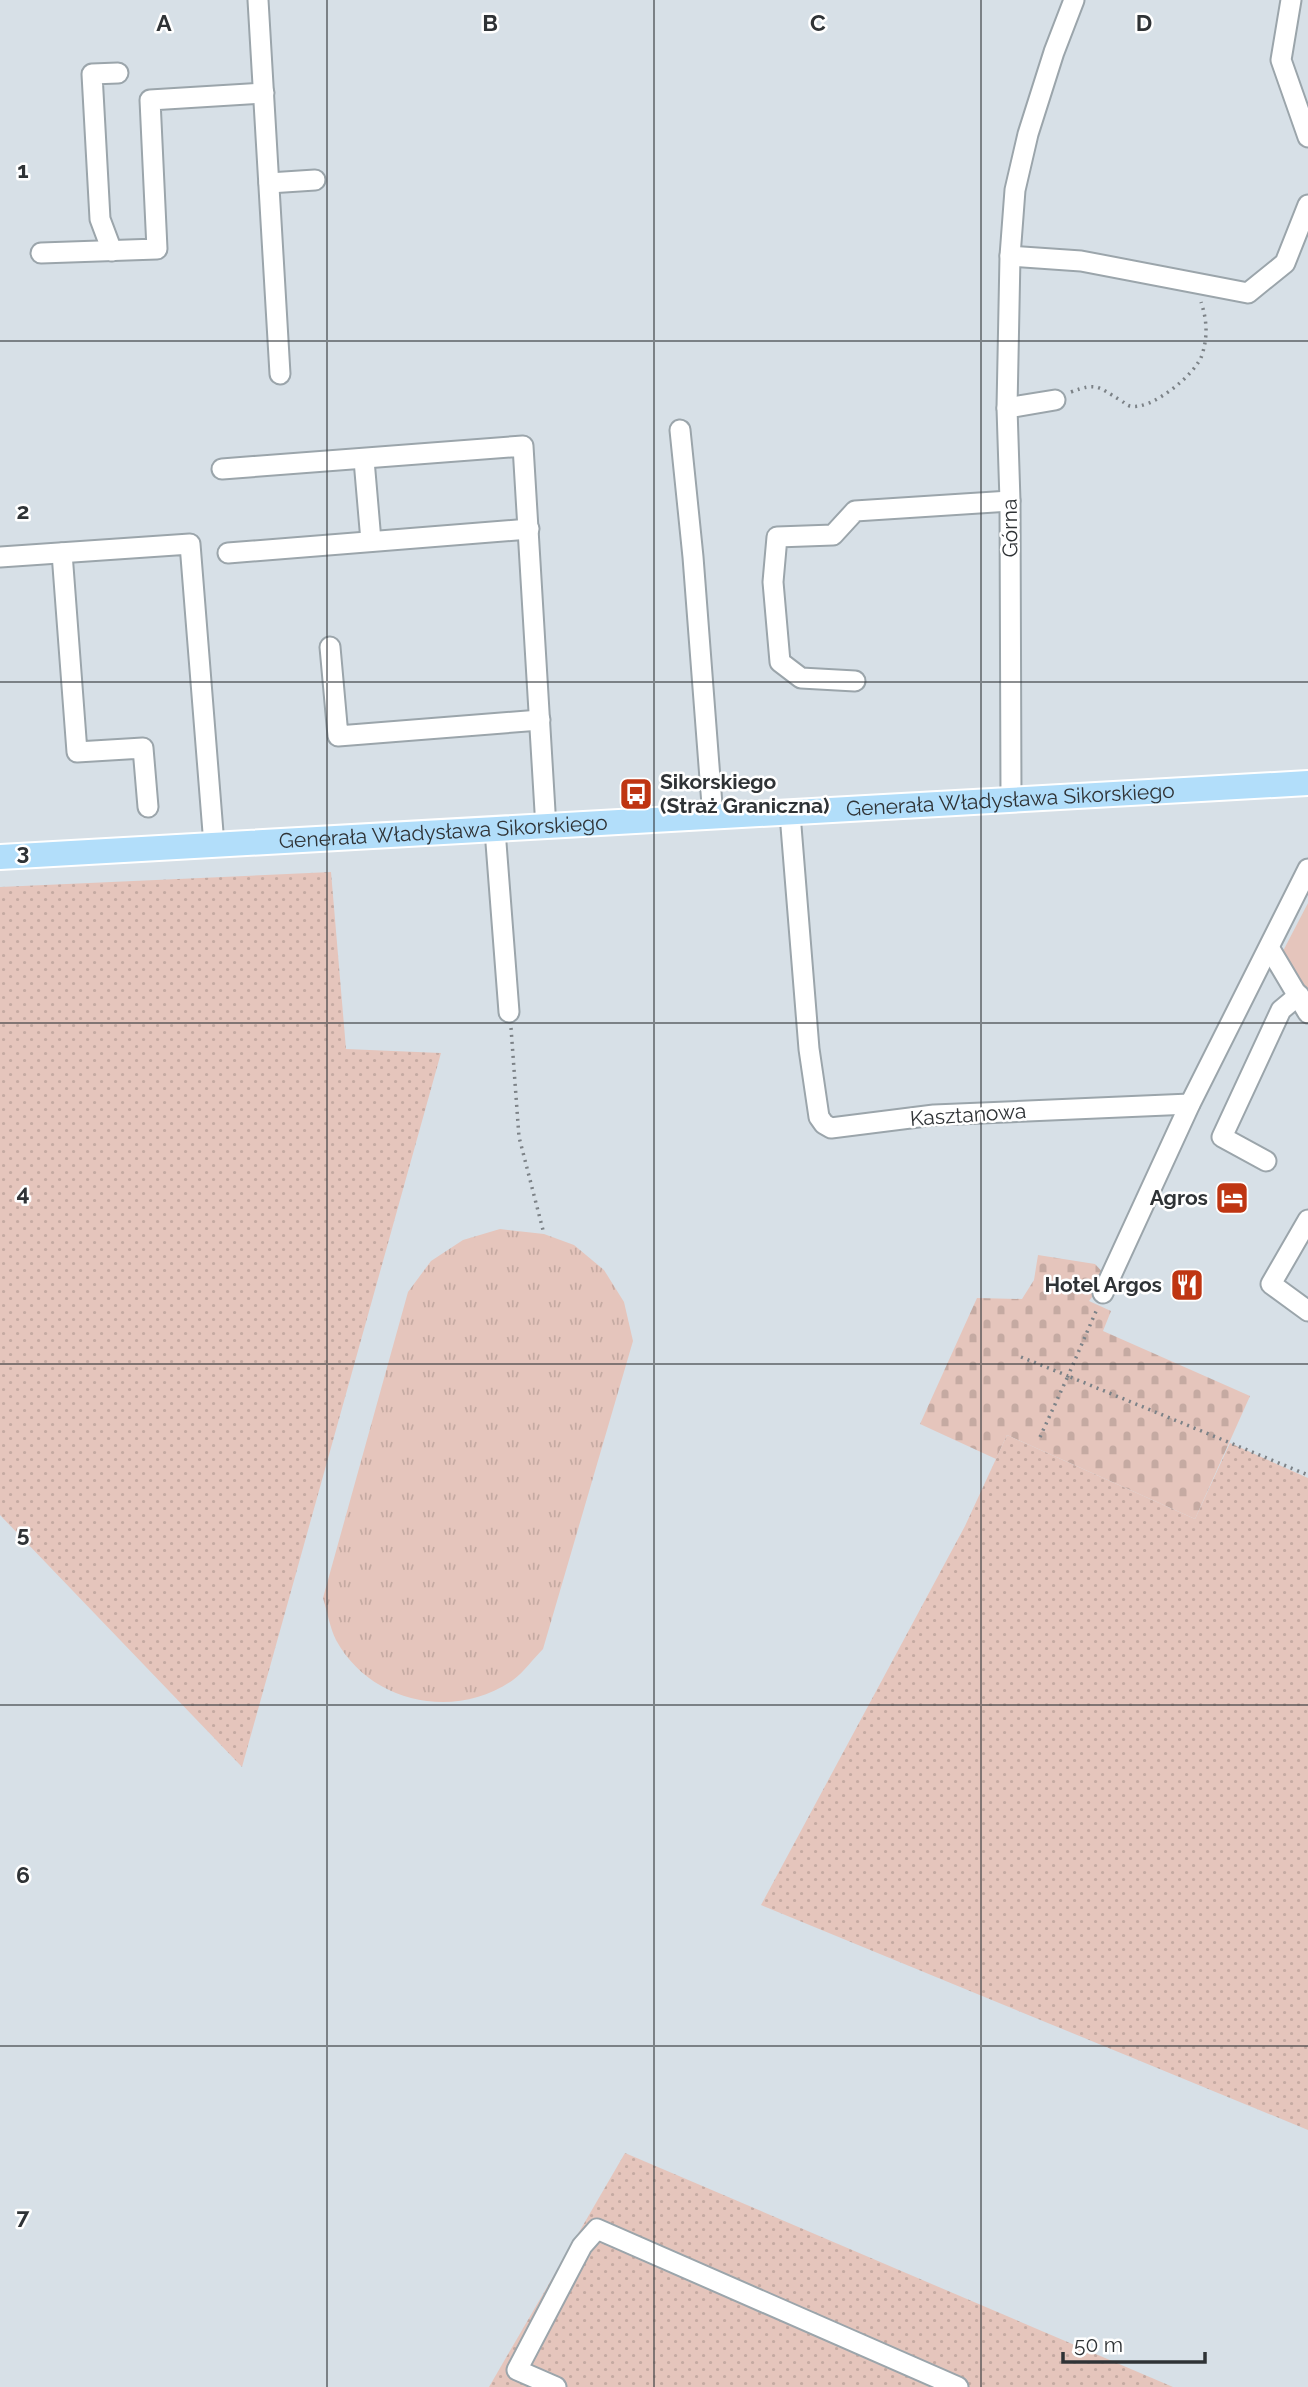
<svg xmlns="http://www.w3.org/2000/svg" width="1308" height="2387" font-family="Raleway,sans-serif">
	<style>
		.grass { fill: url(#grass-tufts) }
		.cemetery { fill: url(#cemetery-stones) }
		.park { fill: #e5c5bc }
		.garden { fill: url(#garden-dots) }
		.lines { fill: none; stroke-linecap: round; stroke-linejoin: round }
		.minor-casing { stroke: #9ba5ab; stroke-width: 23 }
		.major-casing { stroke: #fff; stroke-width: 28 }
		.path { stroke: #7c8287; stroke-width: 3.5; stroke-dasharray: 2 5; stroke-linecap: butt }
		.minor { stroke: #fff; stroke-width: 19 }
		.major { stroke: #b2defa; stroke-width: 24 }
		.grid { fill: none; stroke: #2f3336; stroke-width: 2; stroke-opacity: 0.55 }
		.labels { text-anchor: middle; stroke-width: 5; stroke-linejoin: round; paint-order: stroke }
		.street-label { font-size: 21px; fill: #2f3336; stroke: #fff }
		.poi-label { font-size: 21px; font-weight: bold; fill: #2f3336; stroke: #fff; text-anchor: end }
		.grid-label { font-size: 23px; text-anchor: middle; font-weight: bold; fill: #2f3336; stroke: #fff; stroke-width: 5; stroke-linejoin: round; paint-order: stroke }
	</style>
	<defs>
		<pattern id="grass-tufts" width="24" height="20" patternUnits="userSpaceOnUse" patternTransform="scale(1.75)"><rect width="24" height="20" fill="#e5c5bc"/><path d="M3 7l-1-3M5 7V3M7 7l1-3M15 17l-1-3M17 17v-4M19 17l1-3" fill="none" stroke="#c5aaa2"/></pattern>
		<pattern id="cemetery-stones" width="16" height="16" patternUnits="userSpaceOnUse" patternTransform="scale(1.75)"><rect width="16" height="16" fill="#e5c5bc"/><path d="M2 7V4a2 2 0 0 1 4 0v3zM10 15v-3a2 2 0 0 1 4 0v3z" fill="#c5aaa2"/></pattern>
		<pattern id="garden-dots" width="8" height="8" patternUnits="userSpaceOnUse" patternTransform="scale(1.75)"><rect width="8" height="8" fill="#e5c5bc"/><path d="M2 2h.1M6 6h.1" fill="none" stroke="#c5aaa2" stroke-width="1.8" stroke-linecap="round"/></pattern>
	</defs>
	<rect width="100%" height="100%" fill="#d7e0e7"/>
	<path class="grass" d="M500,1229L544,1234L574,1245L604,1270L624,1302L633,1341L543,1649C533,1659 524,1672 513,1680C455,1721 370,1703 336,1640C330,1628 327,1611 323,1598L408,1292L431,1261L463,1240Z"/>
	<polygon class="cemetery" points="1038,1255 1095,1264 1107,1277 1089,1301 1111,1311 1103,1331 1250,1396 1195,1519 1007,1435 996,1459 920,1424 977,1298 1022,1299 1034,1280"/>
	<polygon class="park" points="1308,903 1308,997 1283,951"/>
	<g class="garden">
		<polygon points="331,872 346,1049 441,1053 242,1767 0,1515 0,887"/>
		<polygon points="1007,1435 1195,1519 1230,1443 1308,1478 1308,2130 761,1905 965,1526"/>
		<polygon points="625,2153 1173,2387 489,2387"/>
	</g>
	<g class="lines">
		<defs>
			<g id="minor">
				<polyline points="258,0 280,374"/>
				<polyline points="1291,0 1281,60 1308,137"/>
				<polyline points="269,183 315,180"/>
				<polyline points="112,251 100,219 92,74 118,73"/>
				<polyline points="41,253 157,249 150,100 264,93"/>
				<polyline points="1010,256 1081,261 1248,293 1285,263 1308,205"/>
				<polyline points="1007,408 1055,400"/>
				<polyline points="680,430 693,557 713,818"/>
				<polyline points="364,460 371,541"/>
				<polyline points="222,469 523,446 546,828"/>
				<polyline points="62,553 77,752 143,748 148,807"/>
				<polyline points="228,553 529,529"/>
				<polyline points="0,557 190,544 214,845"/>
				<polyline points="330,647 338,736 540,720"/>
				<polyline points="855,681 801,678 780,662 773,582 777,537 833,535 855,511 1010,501"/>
				<polyline points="1011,800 1010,501 1007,408 1010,256 1015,190 1028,134 1054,52 1074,0"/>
				<polyline points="790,814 809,1049 819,1117 824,1124 831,1128 934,1115 1190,1104"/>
				<polyline points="495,830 509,1012"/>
				<polyline points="1270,949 1308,1013"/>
				<polyline points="1266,1161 1222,1137 1281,1010 1299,995"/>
				<polyline points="1308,1220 1271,1284 1308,1311"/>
				<polyline points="1103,1293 1190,1104 1308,869"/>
				<polyline points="556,2387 517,2370 582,2246 597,2229 958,2387"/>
			</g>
			<g id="major">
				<path id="s1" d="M0,857L1308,783"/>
			</g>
		</defs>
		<use href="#minor" class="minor-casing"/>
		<use href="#major" class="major-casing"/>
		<g class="path">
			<path d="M1071,392C1097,382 1098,387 1120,400C1124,402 1126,405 1130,406C1151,411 1196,374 1202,355C1208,336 1207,320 1201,302"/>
			<polyline points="511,1028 519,1137 544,1234"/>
			<polyline points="1021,1357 1068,1376 1097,1309"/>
			<polyline points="1040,1437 1068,1376 1308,1475"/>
		</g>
		<use href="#minor" class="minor"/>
		<use href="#major" class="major"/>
	</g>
	<path class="grid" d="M327,0V2387M654,0V2387M981,0V2387M0,341H1308M0,682H1308M0,1023H1308M0,1364H1308M0,1705H1308M0,2046H1308"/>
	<defs>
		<symbol id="bus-square" viewBox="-11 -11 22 22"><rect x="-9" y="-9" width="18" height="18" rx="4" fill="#bf3512" stroke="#fff"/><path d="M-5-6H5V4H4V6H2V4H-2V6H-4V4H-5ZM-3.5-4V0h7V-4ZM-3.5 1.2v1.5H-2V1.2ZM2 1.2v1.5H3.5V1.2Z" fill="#fff"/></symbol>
		<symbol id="hotel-square" viewBox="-11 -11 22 22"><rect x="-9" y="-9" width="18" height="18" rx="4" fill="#bf3512" stroke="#fff"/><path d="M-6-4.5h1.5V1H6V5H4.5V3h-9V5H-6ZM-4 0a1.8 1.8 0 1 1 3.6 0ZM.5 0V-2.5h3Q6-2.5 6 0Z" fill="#fff"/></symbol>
		<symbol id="restaurant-square" viewBox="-11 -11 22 22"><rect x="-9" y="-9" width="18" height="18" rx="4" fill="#bf3512" stroke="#fff"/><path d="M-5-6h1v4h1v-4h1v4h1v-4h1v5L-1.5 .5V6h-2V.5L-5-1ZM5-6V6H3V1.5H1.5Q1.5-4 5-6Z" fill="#fff"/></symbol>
	</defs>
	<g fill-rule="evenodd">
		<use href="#bus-square" x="617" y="775" width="38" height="38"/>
		<use href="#hotel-square" x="1213" y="1179" width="38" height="38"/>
		<use href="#restaurant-square" x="1168" y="1266" width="38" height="38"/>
	</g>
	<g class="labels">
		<g class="street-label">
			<text transform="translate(1010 528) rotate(-91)" y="7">Górna</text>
			<text dy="7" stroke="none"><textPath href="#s1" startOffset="1012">Generała Władysława Sikorskiego</textPath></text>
			<text dy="7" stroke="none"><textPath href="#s1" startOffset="444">Generała Władysława Sikorskiego</textPath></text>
			<text transform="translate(968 1115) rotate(-4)" y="7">Kasztanowa</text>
		</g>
		<g class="poi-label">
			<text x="660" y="789" text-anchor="start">Sikorskiego<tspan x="660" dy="24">(Straż Graniczna)</tspan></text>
			<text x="1208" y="1205">Agros</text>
			<text x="1162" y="1292">Hotel Argos</text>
		</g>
	</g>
	<g class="grid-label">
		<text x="164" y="31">A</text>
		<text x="490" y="31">B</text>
		<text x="818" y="31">C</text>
		<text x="1144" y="31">D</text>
		<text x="23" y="178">1</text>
		<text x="23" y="519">2</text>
		<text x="23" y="860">3</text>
		<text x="23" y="1201">4</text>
		<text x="23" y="1542">5</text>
		<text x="23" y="1883">6</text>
		<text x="23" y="2224">7</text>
	</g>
	<path d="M1063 2352v10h142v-10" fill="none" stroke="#2f3336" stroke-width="3.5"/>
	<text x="1074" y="2352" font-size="21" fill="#2f3336" stroke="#ffffff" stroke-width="5" paint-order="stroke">50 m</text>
</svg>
